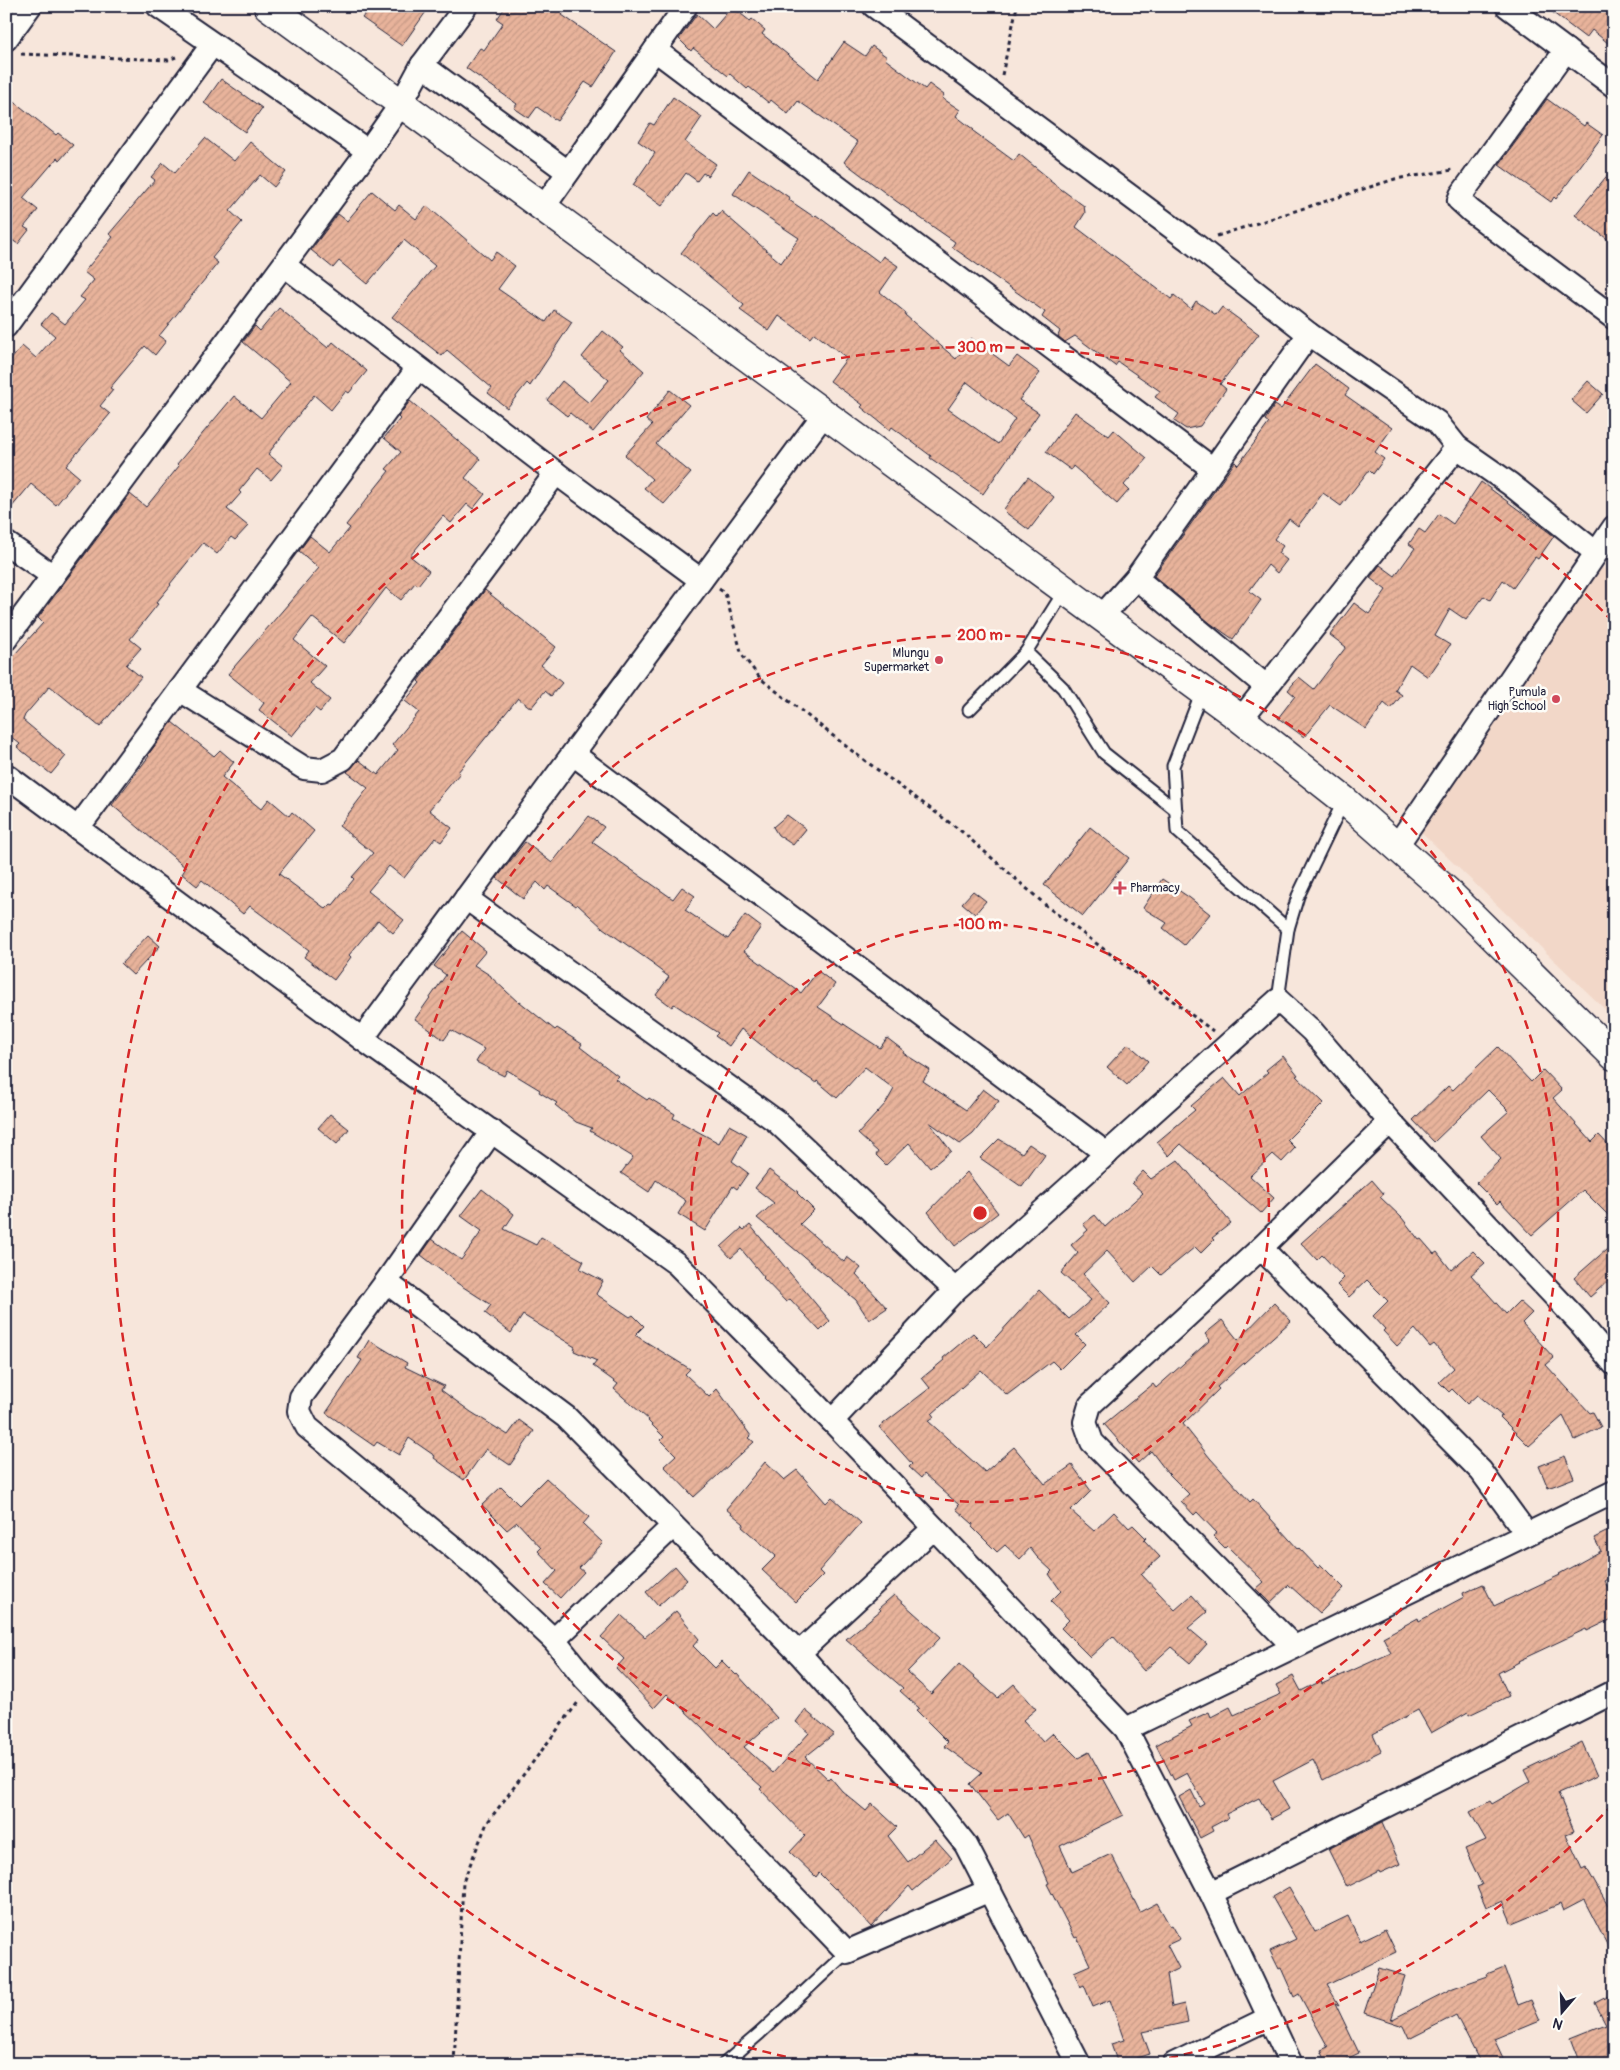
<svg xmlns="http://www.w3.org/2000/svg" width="1620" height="2070" font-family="Pangolin,sans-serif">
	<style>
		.built { fill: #f2d7c8 }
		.building { fill: url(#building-hatch); stroke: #22223b; fill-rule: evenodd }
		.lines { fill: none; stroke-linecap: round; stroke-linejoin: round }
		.lane-casing { stroke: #22223b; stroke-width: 15 }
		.street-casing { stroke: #22223b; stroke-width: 26 }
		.secondary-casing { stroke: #22223b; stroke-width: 31 }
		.path { stroke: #22223b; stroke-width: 3; stroke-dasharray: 4 4; stroke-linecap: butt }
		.lane { stroke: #fdfcf7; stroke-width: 11 }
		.street { stroke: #fdfcf7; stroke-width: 22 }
		.secondary { stroke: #fdfcf7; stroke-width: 28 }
		.ring { fill: none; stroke: #d62828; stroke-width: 2.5; stroke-dasharray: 9 6 }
		.poi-dot { fill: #d1495b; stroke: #fdfcf7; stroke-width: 2 }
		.labels { text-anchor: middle; stroke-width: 5; stroke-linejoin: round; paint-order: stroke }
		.poi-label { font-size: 12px; fill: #22223b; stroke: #fdfcf7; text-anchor: end }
		.centre { fill: #d62828; stroke: #fdfcf7; stroke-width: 2.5 }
		.ring-label { font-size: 15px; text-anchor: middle; font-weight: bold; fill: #d62828; stroke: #fdfcf7; stroke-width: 5; stroke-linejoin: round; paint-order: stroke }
	</style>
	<defs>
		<pattern id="building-hatch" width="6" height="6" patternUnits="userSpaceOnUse" patternTransform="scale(1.25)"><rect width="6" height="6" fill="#e8b39b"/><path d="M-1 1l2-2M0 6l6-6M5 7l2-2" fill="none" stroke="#c79a86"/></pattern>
	</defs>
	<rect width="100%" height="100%" fill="#f7e6db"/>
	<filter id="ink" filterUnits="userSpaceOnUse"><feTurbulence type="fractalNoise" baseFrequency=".02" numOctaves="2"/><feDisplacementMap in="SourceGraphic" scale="10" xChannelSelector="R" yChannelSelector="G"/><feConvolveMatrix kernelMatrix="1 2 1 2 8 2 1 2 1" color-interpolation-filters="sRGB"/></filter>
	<g filter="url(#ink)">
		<polygon class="built" points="1595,561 1614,577 1614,1018 1411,822"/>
		<g class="building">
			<polygon points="371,6 430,6 402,46 362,18"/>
			<polygon points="506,6 568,6 562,15 616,52 593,87 585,82 557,121 537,107 529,118 514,108 517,104 466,68 480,48 484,50 503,23 497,19"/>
			<polygon points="1544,6 1614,6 1614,48 1592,30 1586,38"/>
			<polygon points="732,7 750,21 752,19 765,30 762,34 818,79 844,42 865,56 872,46 887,57 885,59 925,89 929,84 944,95 942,98 960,110 956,116 974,130 973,131 1014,161 1019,154 1051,180 1050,181 1084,206 1085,213 1076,227 1171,299 1174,295 1191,309 1196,301 1216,315 1222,307 1259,334 1220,384 1226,389 1200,426 1186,429 1174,421 1179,414 1155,397 1160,391 1118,362 1115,366 1075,336 1065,342 1058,336 1060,331 1042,317 1045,312 952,247 955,242 896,201 844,162 858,142 798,101 788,114 771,100 769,103 749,87 747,89 730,74 728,76 693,48 691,51 679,39 697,14 713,29"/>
			<polygon points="221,79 262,108 245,132 204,103"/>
			<polygon points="6,95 56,135 58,133 73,145 60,160 57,158 23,198 38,210 24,227 29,230 18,244 6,236"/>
			<polygon points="673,97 702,117 685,142 716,164 708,176 703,173 697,181 686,173 662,206 633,185 655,153 638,141 650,123 654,125"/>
			<polygon points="1547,99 1584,126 1586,123 1603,135 1556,199 1554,197 1551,202 1499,165"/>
			<polygon points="205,138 234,161 250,142 286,172 274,187 260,175 230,211 242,222 212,258 218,263 159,336 166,341 155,355 145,346 110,388 113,390 100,406 110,414 66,466 79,477 56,505 31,484 6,514 6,366 22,346 36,358 55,336 41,324 51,313 65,324 85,300 80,297 94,280 84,272 113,237 109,234 155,180 151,177 163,163 175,173"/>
			<polygon points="1614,167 1614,244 1575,215"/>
			<path d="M749,170L790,198L789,200L814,217L816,215L879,262L883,256L898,266L880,292L906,313L905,315L956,359L971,338L1009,366L1017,356L1040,373L1019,400L1039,413L983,494L930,458L931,456L892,427L890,430L861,407L863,405L830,381L847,358L814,333L810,338L779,316L769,331L740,310L744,305L681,253L713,213L717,217L721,211L781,263L799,238L733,194ZM967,382L1015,419L998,444L948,409Z"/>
			<polygon points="372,191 395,210 399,205 416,219 427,206 490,260 496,252 515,266 498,289 546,322 554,310 572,322 530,386 527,383 507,408 488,393 492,388 447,350 442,356 392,317 435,266 404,240 367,284 339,261 333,268 311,250 338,214 347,221"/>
			<polygon points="279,308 328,348 333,342 367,371 349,393 346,391 331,410 314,395 268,454 283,466 271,480 257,469 239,491 241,493 227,509 248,526 235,540 231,537 217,554 203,543 170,584 171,585 156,603 158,604 130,639 141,648 126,665 141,677 100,727 50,686 25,715 23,720 66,756 51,774 17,747 20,744 10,736 6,740 6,664 43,623 38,618 130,494 146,507 179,466 177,464 234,396 261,418 291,382 243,342 255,326 260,331"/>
			<polygon points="603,331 623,347 620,350 644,371 593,432 570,413 567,416 547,400 562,381 589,403 609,380 582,357"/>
			<polygon points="1315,364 1349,389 1345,395 1392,428 1375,452 1384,459 1373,474 1369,470 1341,506 1323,493 1298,526 1289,519 1274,539 1283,546 1278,553 1287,560 1277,573 1268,565 1249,591 1261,600 1233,639 1210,623 1154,576 1235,462 1238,465 1269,423 1265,420 1275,405 1281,409"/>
			<polygon points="1588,381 1603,394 1586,413 1571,400"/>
			<polygon points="670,390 689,405 656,444 691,473 664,504 644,488 652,479 625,455 652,425 646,420"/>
			<polygon points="410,401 480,459 465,478 485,494 473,509 467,504 451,523 443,516 410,556 429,571 418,585 415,583 401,600 386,588 344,643 312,617 294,640 325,666 310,683 330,700 320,712 315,708 292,736 259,710 264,703 228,674 319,568 299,551 310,536 330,552 350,528 346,525 389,471 386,469 401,452 384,438 400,419 398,417"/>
			<polygon points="1075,412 1109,436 1114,430 1147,458 1124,485 1129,490 1117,504 1073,466 1071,470 1046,452"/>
			<polygon points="1028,477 1054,497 1029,530 1005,512 1006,511 1004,509"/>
			<polygon points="1481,482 1554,536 1538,559 1535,557 1513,588 1503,580 1490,600 1484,596 1466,620 1450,609 1435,636 1450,645 1428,677 1410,664 1395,690 1402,695 1391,709 1384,703 1366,729 1330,705 1304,737 1278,718 1295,696 1288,690 1299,677 1314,689 1346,647 1330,635 1354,603 1369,614 1386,590 1370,578 1380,565 1395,576 1415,548 1409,544 1419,529 1425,533 1439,514 1453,524"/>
			<polygon points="485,590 556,647 541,665 562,683 551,696 545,691 531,708 518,698 458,772 460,773 429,810 452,828 441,842 435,838 404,878 389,866 368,891 404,920 393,933 378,920 349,955 351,957 334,980 304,957 309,950 250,906 243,914 202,880 197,886 182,874 186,868 112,805 149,756 148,755 172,722 214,756 220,750 234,762 222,777 261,809 269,799 289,816 292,812 314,831 279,874 326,909 331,904 333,905 354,879 352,877 373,853 339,826 368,788 347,772 359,760 378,775 398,750 392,745 419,712 405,701 420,683 418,681"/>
			<polygon points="787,815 806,829 793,845 778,835 773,827"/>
			<polygon points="589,816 604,827 592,842 673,899 682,887 695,896 685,910 728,939 745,915 761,927 744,951 801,993 818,971 835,984 818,1007 880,1048 887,1038 904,1051 903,1053 930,1070 923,1081 966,1110 983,1089 999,1101 973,1134 960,1144 929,1122 951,1151 930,1168 909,1143 886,1165 876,1155 878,1152 858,1134 886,1103 894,1089 865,1067 837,1098 817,1081 816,1083 797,1070 796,1071 779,1059 741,1029 729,1046 715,1036 718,1033 674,1004 672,1007 656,995 669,977 653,965 654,964 603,928 577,904 576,906 548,886 545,890 537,882 523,899 497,878 525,842 552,863"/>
			<polygon points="1090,827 1129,858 1083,916 1044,885"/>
			<polygon points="1162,879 1190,898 1210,914 1184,945 1163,928 1167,923 1143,908"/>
			<polygon points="973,891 986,901 975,914 962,903"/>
			<polygon points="462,931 486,951 474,965 491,976 491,977 519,1003 520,1002 555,1030 557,1028 582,1044 580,1047 618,1076 615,1079 647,1100 649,1098 675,1114 673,1118 719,1143 729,1125 747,1135 732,1161 748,1173 737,1189 733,1186 705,1231 678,1214 686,1201 656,1180 649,1192 621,1173 633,1157 590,1131 592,1128 576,1122 555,1105 557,1103 539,1092 540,1090 507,1070 504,1076 476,1062 484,1049 451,1030 444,1040 415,1019 446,975 434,966"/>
			<polygon points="148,935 160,946 133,975 121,964"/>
			<polygon points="1128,1044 1148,1061 1127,1085 1107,1067"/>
			<polygon points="1498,1047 1531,1082 1543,1070 1562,1090 1553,1098 1592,1142 1599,1135 1614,1151 1614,1221 1583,1190 1532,1235 1500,1201 1497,1204 1476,1183 1501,1159 1481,1136 1509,1111 1488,1090 1434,1142 1413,1120 1448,1086 1453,1090"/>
			<polygon points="1283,1056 1298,1075 1296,1076 1324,1103 1287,1140 1295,1148 1282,1162 1273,1154 1250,1176 1274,1198 1261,1213 1181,1144 1169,1156 1157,1142 1195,1110 1191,1106 1224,1078 1240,1096 1268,1072 1266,1070"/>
			<polygon points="330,1114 349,1129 337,1144 318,1128"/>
			<polygon points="999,1139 1022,1153 1029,1144 1045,1155 1022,1187 980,1158"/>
			<polygon points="1178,1160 1231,1223 1212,1238 1214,1240 1201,1253 1195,1247 1161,1275 1152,1266 1135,1282 1107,1251 1083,1274 1110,1303 1076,1335 1085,1344 1060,1369 1052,1361 1007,1395 981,1370 932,1414 934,1417 928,1421 985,1472 1014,1447 1045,1484 1072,1465 1091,1491 1071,1511 1094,1531 1114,1512 1129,1528 1133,1525 1146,1538 1144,1540 1160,1557 1141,1574 1175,1610 1192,1595 1207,1612 1188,1628 1207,1644 1190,1663 1171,1647 1144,1671 1113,1636 1090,1657 1061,1628 1069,1620 1051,1601 1061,1591 1049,1574 1052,1571 1037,1557 1030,1548 1020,1559 1005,1545 997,1552 972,1527 973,1524 956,1509 959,1505 924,1474 921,1478 909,1467 912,1464 879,1427 930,1388 922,1378 944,1360 943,1358 973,1333 987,1347 1039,1290 1069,1319 1091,1300 1061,1273 1078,1253 1071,1245 1088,1230 1083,1224 1095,1215 1105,1227 1143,1193 1132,1183 1143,1171 1151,1179"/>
			<polygon points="769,1170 798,1192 797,1193 814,1210 800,1224 844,1262 847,1257 861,1268 856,1274 887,1308 869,1320 856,1300 757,1218 774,1203 755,1188"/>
			<polygon points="967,1172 998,1213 955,1246 928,1212"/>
			<polygon points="1372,1180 1384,1194 1380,1197 1402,1218 1419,1240 1421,1239 1434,1254 1437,1252 1451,1270 1473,1251 1485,1263 1471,1275 1506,1314 1519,1301 1532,1313 1522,1323 1554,1358 1546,1365 1590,1413 1593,1412 1601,1427 1575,1440 1563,1416 1529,1446 1500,1417 1502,1416 1477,1395 1467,1404 1452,1389 1449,1392 1439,1382 1454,1368 1434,1344 1430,1347 1415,1329 1397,1346 1383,1331 1385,1329 1373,1316 1388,1301 1367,1280 1349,1297 1337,1285 1344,1278 1322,1255 1317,1260 1301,1243"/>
			<polygon points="482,1189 514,1214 504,1229 536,1245 541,1237 584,1261 580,1269 603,1281 596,1294 630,1317 633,1315 644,1326 635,1335 690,1369 685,1374 709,1397 717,1389 751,1436 749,1438 754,1442 694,1497 664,1466 676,1455 661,1440 664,1437 648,1421 649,1420 614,1389 618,1384 593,1366 597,1361 574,1351 575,1347 523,1315 511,1333 485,1313 491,1305 457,1283 421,1255 432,1239 461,1260 482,1231 461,1216"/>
			<polygon points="750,1225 830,1321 820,1331 790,1299 786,1302 763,1278 764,1277 741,1249 731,1258 721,1247 742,1228 744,1230"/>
			<polygon points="1614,1243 1614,1276 1590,1297 1574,1278"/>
			<polygon points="1274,1303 1291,1321 1217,1387 1219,1389 1183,1424 1210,1458 1250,1502 1253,1499 1298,1549 1299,1548 1318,1568 1321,1565 1344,1588 1320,1613 1289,1585 1270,1603 1256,1589 1264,1582 1227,1546 1225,1548 1213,1536 1217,1533 1197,1512 1194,1515 1181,1501 1189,1494 1167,1472 1151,1451 1138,1463 1104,1424 1153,1384 1156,1388 1210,1340 1205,1334 1222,1320 1238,1340"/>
			<polygon points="369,1340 407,1363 405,1367 444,1386 441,1390 471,1412 508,1435 519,1420 534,1431 510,1465 486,1449 464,1480 434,1458 435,1456 409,1438 399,1455 377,1442 374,1446 326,1413 362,1360 358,1358"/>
			<polygon points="1565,1456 1574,1478 1548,1488 1539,1466"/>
			<polygon points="765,1462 784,1480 797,1470 826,1503 832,1497 861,1523 819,1571 823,1575 796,1602 762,1570 776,1556 742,1527 744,1524 726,1509"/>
			<polygon points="546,1478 589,1517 583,1524 603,1543 579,1568 584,1572 560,1598 545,1584 557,1571 538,1551 541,1548 517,1522 507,1530 482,1505 501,1487 519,1505"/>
			<polygon points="1614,1528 1614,1578 1613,1576 1604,1581 1614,1597 1614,1618 1587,1631 1586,1629 1518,1661 1519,1662 1498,1673 1509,1696 1469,1715 1468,1712 1431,1733 1418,1710 1373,1734 1381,1751 1323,1780 1313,1760 1273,1781 1289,1809 1271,1819 1259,1798 1226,1814 1228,1818 1211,1827 1213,1831 1200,1838 1179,1797 1191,1790 1199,1806 1204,1803 1187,1773 1174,1780 1156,1745 1192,1726 1189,1721 1209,1712 1211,1717 1230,1707 1234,1715 1281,1694 1276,1685 1293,1676 1301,1691 1321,1681 1322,1684 1391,1653 1383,1637 1418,1618 1419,1621 1464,1597 1463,1593 1483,1584 1494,1606 1560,1575 1559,1574 1601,1551 1594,1538"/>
			<polygon points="675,1566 687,1580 658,1606 646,1592"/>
			<polygon points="894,1595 941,1637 907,1672 931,1694 959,1664 998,1698 1014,1684 1036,1709 1023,1720 1043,1742 1053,1733 1078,1758 1089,1752 1123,1815 1060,1846 1072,1872 1111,1854 1140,1912 1157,1903 1170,1926 1172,1925 1180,1939 1167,1945 1179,1968 1167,1974 1172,2007 1184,2004 1188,2022 1142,2032 1150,2054 1118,2064 1111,2044 1124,2040 1110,2000 1093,2007 1084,1985 1080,1987 1074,1972 1090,1965 1077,1937 1075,1938 1047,1884 1049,1883 1028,1835 1024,1838 1008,1813 998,1820 970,1784 982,1773 944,1746 948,1742 916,1710 919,1708 900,1691 903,1688 846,1639 881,1610 879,1608"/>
			<polygon points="676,1611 699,1639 693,1646 715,1668 722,1661 736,1675 737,1674 777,1718 744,1747 773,1773 809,1733 796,1722 805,1710 834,1734 805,1757 829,1780 831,1778 842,1791 866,1811 872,1804 897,1827 888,1836 908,1862 935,1839 952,1858 913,1891 909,1886 871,1927 836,1888 835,1889 819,1873 816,1877 790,1852 805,1836 760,1789 762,1787 727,1756 728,1755 702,1727 667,1694 654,1708 616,1668 624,1659 601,1637 621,1615 645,1637"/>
			<polygon points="1582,1742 1597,1776 1558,1793 1574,1831 1566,1834 1582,1869 1586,1867 1608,1906 1614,1903 1614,1958 1584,1900 1563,1911 1560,1904 1512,1924 1502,1901 1486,1908 1477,1887 1482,1885 1465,1849 1486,1840 1470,1812 1490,1801 1492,1804 1530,1782 1524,1770"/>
			<polygon points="1382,1823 1400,1864 1380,1873 1379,1871 1347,1887 1328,1849"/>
			<polygon points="1289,1887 1315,1932 1348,1916 1360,1941 1385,1929 1396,1952 1327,1985 1339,2005 1335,2003 1359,2053 1336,2064 1327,2064 1321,2050 1328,2047 1299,1994 1294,1997 1281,1968 1279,1969 1270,1951 1296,1939 1272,1897"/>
			<polygon points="1504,1967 1518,2005 1531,2000 1540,2020 1494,2039 1506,2064 1481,2064 1456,2015 1409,2039 1403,2026 1364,2013 1379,1968 1405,1976 1391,2020 1453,1988 1488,1976 1487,1974"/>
			<polygon points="1614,1993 1614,2064 1581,2064 1571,2038 1606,2024 1595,2003"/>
		</g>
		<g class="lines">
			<defs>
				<g id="lane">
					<polyline points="1065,590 1026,652 1063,688 1104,753 1176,810"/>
					<polyline points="1202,691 1173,766 1177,831 1288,929"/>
					<polyline points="969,710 1026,652"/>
					<polyline points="1278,1000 1288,929 1298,896 1344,800"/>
					<polyline points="724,2064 760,2033 847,1952"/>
				</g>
				<g id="street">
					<polyline points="158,6 368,151"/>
					<polyline points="466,6 422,65 568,172"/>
					<polyline points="874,6 1193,243 1309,334 1437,422 1457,447 1510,484 1595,552"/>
					<polyline points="1507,6 1614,86"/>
					<polyline points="6,39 30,6"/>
					<polyline points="655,50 1213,469"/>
					<polyline points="1566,50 1461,195 1459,200 1471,211 1614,318"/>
					<polyline points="543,208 686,6"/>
					<polyline points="284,265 556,473 701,580"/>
					<polyline points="6,326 212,45"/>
					<polyline points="6,543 53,576"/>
					<polyline points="1136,578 1267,687"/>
					<polyline points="1101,617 1136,578 1309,334"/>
					<polyline points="6,639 368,151 401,104 422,65"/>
					<polyline points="180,690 304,768 322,770 343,759 556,473"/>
					<polyline points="1241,719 1457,447"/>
					<polyline points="573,754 1107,1154"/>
					<polyline points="6,775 362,1039 677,1264 832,1421 1126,1729 1211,1893 1291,2064"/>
					<polyline points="78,828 418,368"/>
					<polyline points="1396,847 1614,527"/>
					<polyline points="466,898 776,1121 955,1290"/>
					<polyline points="362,1039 824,414"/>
					<polyline points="492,1131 386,1282 566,1417 799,1653 932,1802 966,1845 1079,2064"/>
					<polyline points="1261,1248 1481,1471 1527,1534"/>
					<polyline points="386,1282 301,1397 299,1411 307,1427 472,1563 554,1640 585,1679 847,1952 990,1890"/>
					<polyline points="832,1421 955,1290 1278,1000 1312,1031 1390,1122 1580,1323 1614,1364"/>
					<polyline points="554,1640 673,1526"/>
					<polyline points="1294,1647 1092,1442 1085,1422 1090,1405 1261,1248 1390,1122"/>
					<polyline points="799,1653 934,1528"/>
					<polyline points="1126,1729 1614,1492"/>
					<polyline points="1211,1893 1614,1692"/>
					<polyline points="1174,2064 1269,2018"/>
				</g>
				<polyline id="secondary" points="268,6 1241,719 1344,800 1447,891 1614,1056"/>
			</defs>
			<use href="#lane" class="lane-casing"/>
			<use href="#street" class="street-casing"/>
			<use href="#secondary" class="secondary-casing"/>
			<g class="path">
				<polyline points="21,54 168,60 176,57"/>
				<polyline points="1002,75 1017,6"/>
				<polyline points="1217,236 1395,179 1453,170"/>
				<polyline points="719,589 725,593 742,655 761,679 856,754 961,831 1049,908 1213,1031"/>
				<polyline points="454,2064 463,1882 487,1823 579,1701"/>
			</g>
			<use href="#lane" class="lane"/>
			<use href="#street" class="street"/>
			<use href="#secondary" class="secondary"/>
		</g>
	</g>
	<g class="ring">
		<circle cx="980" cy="1213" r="289"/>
		<circle cx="980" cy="1213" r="578"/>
		<path d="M1613 1804A866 866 0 0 1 1145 2063M815 2063A866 866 0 1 1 1613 622"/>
	</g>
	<g class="poi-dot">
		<circle cx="939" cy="660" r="5"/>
		<circle cx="1556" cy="699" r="5"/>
		<path d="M1117.5 880.5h5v5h5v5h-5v5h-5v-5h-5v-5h5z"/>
	</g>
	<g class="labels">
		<g class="poi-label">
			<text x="929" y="657">Mlungu<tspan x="929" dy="14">Supermarket</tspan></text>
			<text x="1546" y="696">Pumula<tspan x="1546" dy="14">High School</tspan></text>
			<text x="1130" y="892" text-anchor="start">Pharmacy</text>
		</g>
	</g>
	<circle cx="980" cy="1213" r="8" class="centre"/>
	<g class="ring-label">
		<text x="980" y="352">300 m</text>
		<text x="980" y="640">200 m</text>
		<text x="980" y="929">100 m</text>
	</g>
	<rect width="1620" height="2070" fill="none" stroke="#fdfcf7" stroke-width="25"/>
	<rect x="12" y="12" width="1595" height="2045" fill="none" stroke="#22223b" stroke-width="2" filter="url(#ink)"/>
	<g transform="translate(1562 2012) rotate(199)" stroke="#fdfcf7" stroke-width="4" paint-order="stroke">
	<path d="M0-4L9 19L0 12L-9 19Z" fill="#22223b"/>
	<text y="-8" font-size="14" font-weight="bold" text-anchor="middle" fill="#22223b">N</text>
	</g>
</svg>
